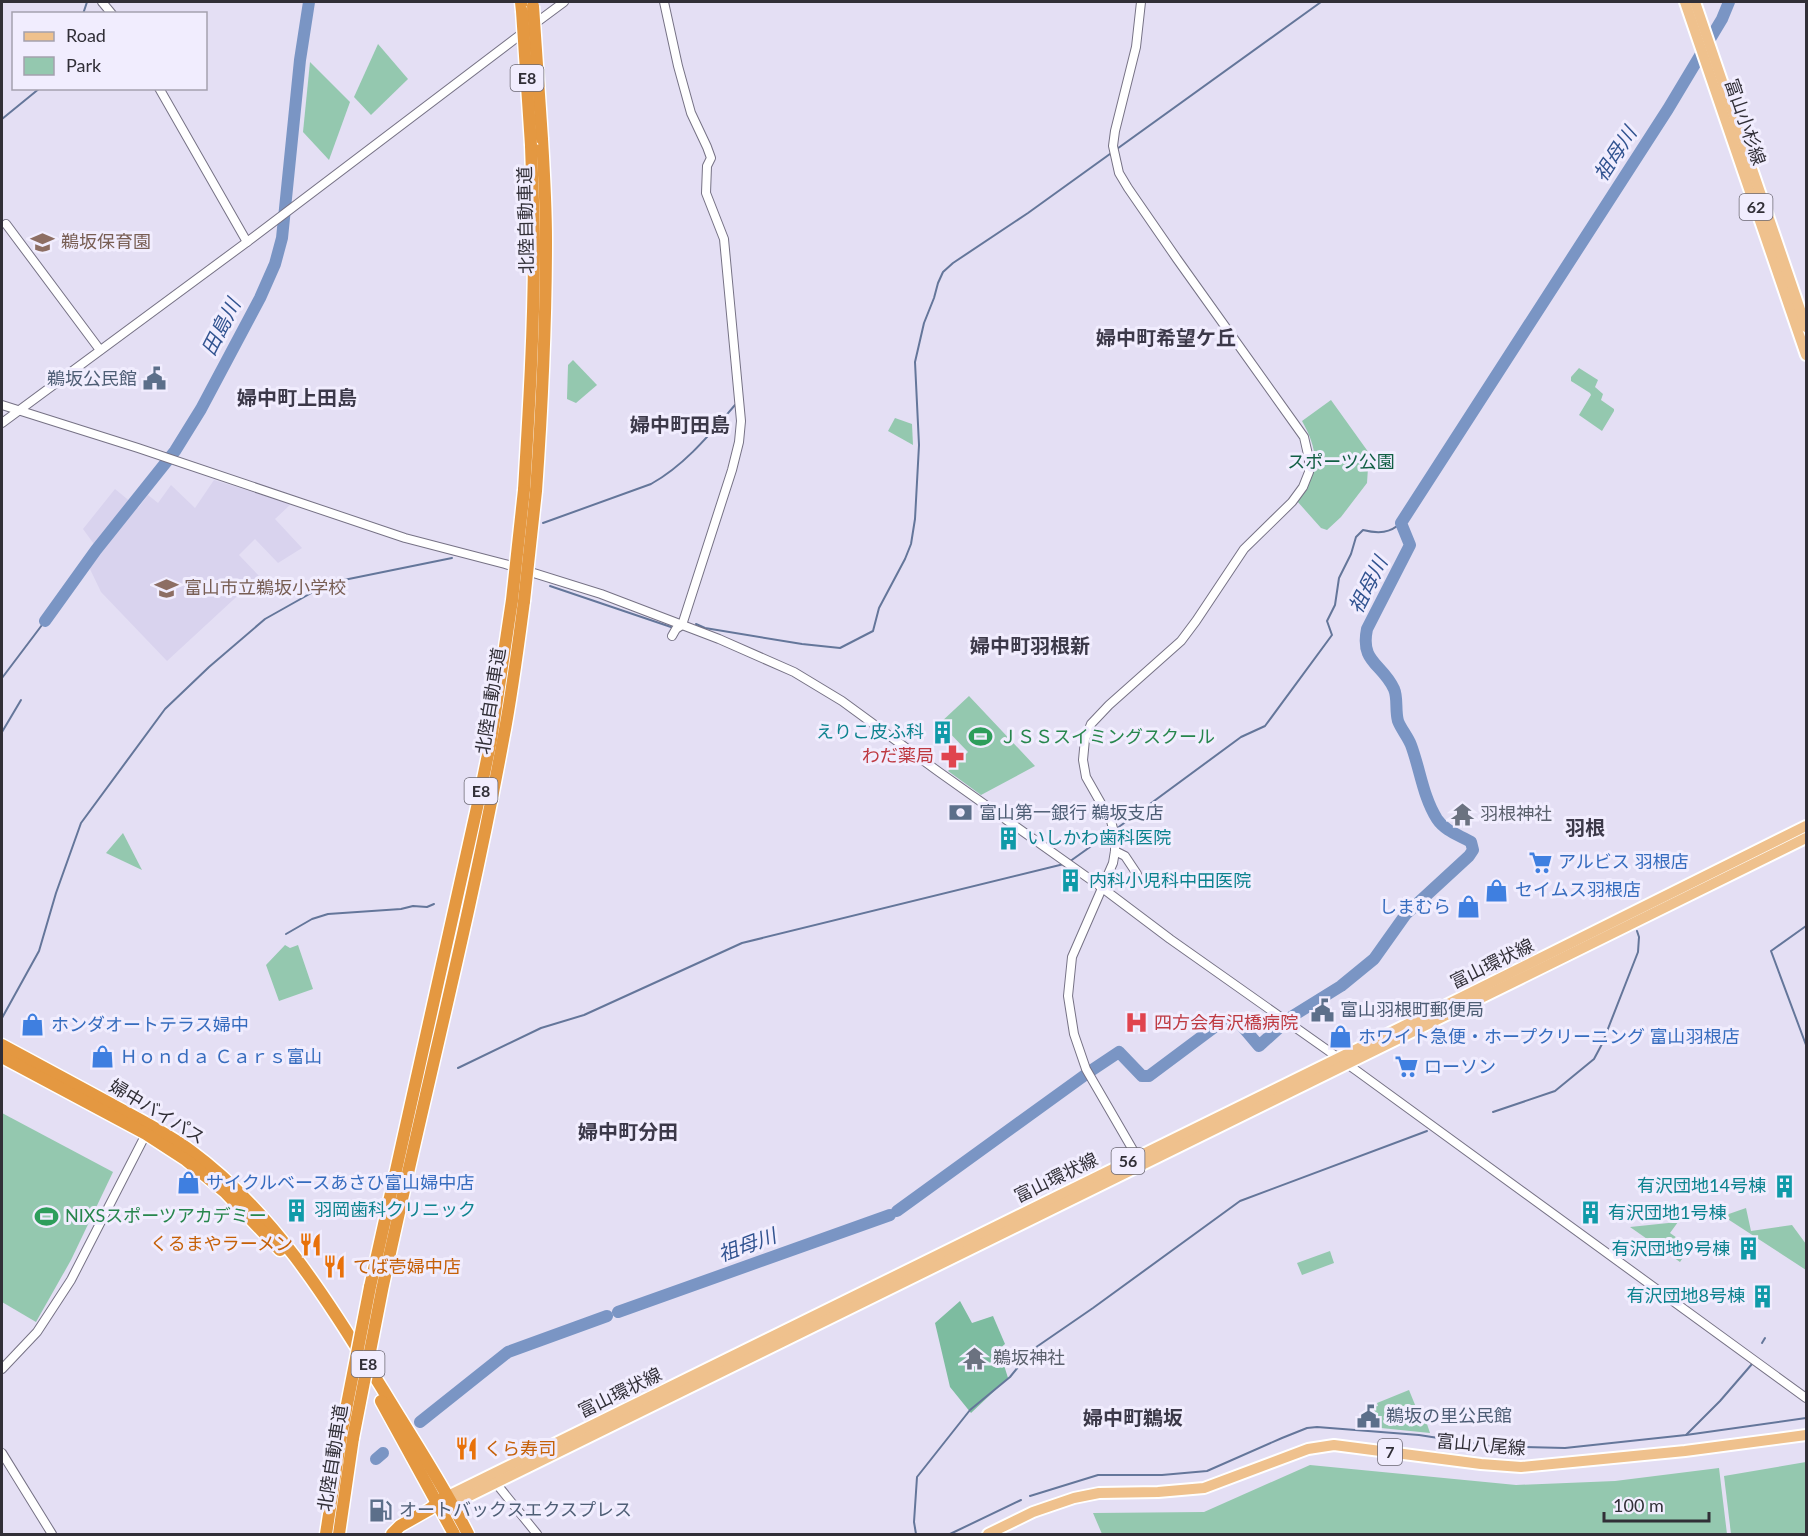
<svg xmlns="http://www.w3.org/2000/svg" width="1808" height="1536" font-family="Lato,'Noto Sans JP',sans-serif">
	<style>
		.built { fill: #d9d3ee }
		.green { fill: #94c8af }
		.forest { fill: #7dbca0 }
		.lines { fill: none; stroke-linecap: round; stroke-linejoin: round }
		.stream { stroke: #64769a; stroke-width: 2 }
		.river { stroke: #7a95c4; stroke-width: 12 }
		.minor-casing { stroke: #767285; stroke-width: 10 }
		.major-casing { stroke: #fff; stroke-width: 14 }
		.highway-casing { stroke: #fff; stroke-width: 15 }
		.minor { stroke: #fff; stroke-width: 8 }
		.major { stroke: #efc18d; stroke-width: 10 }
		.highway { stroke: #e49841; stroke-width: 12 }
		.highway-bridge-casing { stroke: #fff; stroke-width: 15; stroke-linecap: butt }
		.highway-bridge { stroke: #e49841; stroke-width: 12 }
		.labels { text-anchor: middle; stroke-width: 6; stroke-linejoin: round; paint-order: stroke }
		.shield { fill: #f1edfe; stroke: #6b6873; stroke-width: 1.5 }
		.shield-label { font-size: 16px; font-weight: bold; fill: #312f37 }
		.street-label { font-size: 18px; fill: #312f37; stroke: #f1edfe }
		.education-label { font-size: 18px; fill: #785e54; stroke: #f1edfe; text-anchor: start }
		.service-label { font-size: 18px; fill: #4e5e75; stroke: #f1edfe; text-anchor: start }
		.park-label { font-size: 18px; fill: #115f44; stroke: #f1edfe }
		.culture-label { font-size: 18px; fill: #0d838f; stroke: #f1edfe; text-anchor: end }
		.leisure-label { font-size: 18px; fill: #27864d; stroke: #f1edfe; text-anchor: start }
		.health-label { font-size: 18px; fill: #be3a42; stroke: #f1edfe; text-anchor: end }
		.worship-label { font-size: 18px; fill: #5b616d; stroke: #f1edfe; text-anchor: start }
		.shop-label { font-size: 18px; fill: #366cbe; stroke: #f1edfe; text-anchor: start }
		.food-label { font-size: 18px; fill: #c56008; stroke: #f1edfe; text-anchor: start }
		.water-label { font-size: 20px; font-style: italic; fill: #315390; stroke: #f1edfe }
		.neighbourhood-label { font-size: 20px; font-weight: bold; fill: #3c3949; stroke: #f1edfe }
	</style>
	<rect width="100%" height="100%" fill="#e4dff4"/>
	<polygon class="built" points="214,480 291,504 275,519 302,548 278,563 255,539 239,555 259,576 167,661 101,592 89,567 99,551 83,529 115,489 138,508 148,495 158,503 171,485 195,508"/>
	<g class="green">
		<polygon points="378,44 408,79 371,115 354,97"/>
		<polygon points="310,62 350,102 329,160 303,132"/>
		<polygon points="573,360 597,385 576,403 567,399 568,365"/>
		<polygon points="1579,368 1598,380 1595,387 1603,394 1601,400 1614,409 1614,411 1602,431 1579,415 1591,395 1590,393 1571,381 1571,377"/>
		<path d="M1331,400L1369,453L1367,483L1341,517L1327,530L1321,528L1297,501C1319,472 1320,453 1302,421Z"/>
		<polygon points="895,418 912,424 913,445 888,431"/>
		<polygon points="969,696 1035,766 981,795 948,771 968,752 940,723"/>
		<polygon points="123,833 142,870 106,853"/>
		<polygon points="285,945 290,948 298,945 313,989 279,1001 266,965"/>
		<polygon points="2,1113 113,1172 71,1260 36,1322 2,1302"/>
		<polygon points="1746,1208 1751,1231 1792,1225 1806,1244 1806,1270 1723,1216"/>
		<polygon points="1678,1222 1670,1233 1690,1247 1680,1262 1630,1227"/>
		<polygon points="1330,1251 1334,1263 1302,1275 1297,1263"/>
		<polygon points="1409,1390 1422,1422 1426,1421 1430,1433 1381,1428 1373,1407 1378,1406 1377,1403"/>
		<polygon points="1806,1462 1806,1534 1731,1534 1724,1476"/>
		<polygon points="1310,1465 1516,1485 1615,1481 1719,1468 1727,1534 1102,1534 1093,1513 1204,1512"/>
	</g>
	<polygon class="forest" points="960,1301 972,1323 993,1316 1005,1344 999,1349 1008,1378 971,1413 950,1387 935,1323"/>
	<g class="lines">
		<g class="stream">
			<polyline points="83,14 87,2"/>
			<polyline points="2,119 40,88"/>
			<path d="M543,523L651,484C685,465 710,434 735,405"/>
			<polyline points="550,586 671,627"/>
			<polyline points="696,624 705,628 802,644 840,648 873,631 879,608 905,559 911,544 915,519 919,445 915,362 924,323 934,298 938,283 943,272 953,263 1028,213 1321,2"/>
			<polyline points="2,678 45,621"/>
			<polyline points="2,732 21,700"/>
			<path d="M1116,829L1241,737L1265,726L1332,635L1327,621L1335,605L1339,578L1351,554L1356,537L1363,530C1379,534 1390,533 1401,523"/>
			<polyline points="1069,862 1111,832"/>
			<polyline points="1806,926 1771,951 1806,1045"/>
			<polyline points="286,934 312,919 328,914 401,909 413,906 427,907 434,904"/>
			<polyline points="2,1018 39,951 56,893 81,823 165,709 209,667 265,619 329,583 452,558"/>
			<polyline points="458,1068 541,1028 584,1015 742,943 1064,864"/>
			<polyline points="1493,1112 1555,1091 1594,1059 1602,1044 1638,952 1639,937 1637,931"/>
			<polyline points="1762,1343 1765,1338"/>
			<polyline points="1686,1435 1720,1401 1752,1364"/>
			<polyline points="1519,1447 1565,1448 1686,1435 1806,1418"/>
			<polyline points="1030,1496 1098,1475 1162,1475 1207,1471 1282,1438 1307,1428 1317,1427 1419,1435 1496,1447 1511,1448"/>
			<polyline points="916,1534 914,1522 917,1477 970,1410 1010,1377 1032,1350 1093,1308 1240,1201 1427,1131"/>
			<polyline points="950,1534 1021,1500"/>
		</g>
		<g class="river">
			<polyline points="45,621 96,550 175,451 201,409 260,298 275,264 282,238 300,60 309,2"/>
			<path d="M1092,1070L1119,1052L1142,1076H1149L1220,1023L1226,1021L1237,1020L1259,1046L1291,1017L1341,986L1374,959L1406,914L1469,856L1473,850L1471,842C1459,835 1445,831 1437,819C1423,797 1420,769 1411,745C1408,737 1401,729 1398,721C1395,710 1398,698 1394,689C1382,663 1360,663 1367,629L1410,545L1401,523L1668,109L1722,19L1729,2"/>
			<polyline points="897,1211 1085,1075"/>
			<polyline points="618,1312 890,1215"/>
			<polyline points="420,1422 508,1352 607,1316"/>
			<polyline points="376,1459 383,1453"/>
		</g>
		<defs>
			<g id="minor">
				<polyline points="102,2 112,14"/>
				<polyline points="664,2 678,66 691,113 707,147 711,158 707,166 706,193 724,239 741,421 739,442 732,470 682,625 676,629 672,636"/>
				<polyline points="533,25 564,2"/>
				<polyline points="159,88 247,242"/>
				<polyline points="6,224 100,350"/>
				<polyline points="2,405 138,448 405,538 505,564 601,594 719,639 794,672 842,701 939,772 1101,887 1170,939 1357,1071 1806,1398"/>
				<polyline points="2,423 247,242 524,32"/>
				<polyline points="1115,851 1125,856 1137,874"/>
				<polyline points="1137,1157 1086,1069 1074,1034 1068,996 1072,957 1113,863 1115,851 1115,836 1111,821 1086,777 1083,760 1085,739 1091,724 1109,705 1181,641 1196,621 1244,549 1292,502 1303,487 1309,472 1309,459 1304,437 1177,259 1128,188 1119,173 1113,146 1115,131 1136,47 1141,2"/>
				<polyline points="2,1369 37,1332 71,1280 147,1132"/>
				<polyline points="2,1453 52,1534"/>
				<polyline points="495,1482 537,1534"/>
			</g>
			<g id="major">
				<polyline points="1685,2 1806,355"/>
				<polyline points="1695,2 1806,327"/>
				<polyline points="448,1496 1428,1014 1806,826"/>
				<polyline points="453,1504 1806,838"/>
				<polyline points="988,1534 1033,1512 1074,1498 1099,1493 1158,1492 1204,1488 1308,1449 1334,1445 1481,1464 1521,1467 1685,1451 1806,1435"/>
			</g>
			<g id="highway">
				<polyline points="521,2 522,11"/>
				<path d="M524,490C529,409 534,328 534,246C534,213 532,179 531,145"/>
				<path d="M536,491C542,407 546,324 546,240C546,206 544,172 542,139"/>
				<path d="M2,1045C39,1065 76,1085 113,1105C140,1120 167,1133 191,1151C275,1213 329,1303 383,1390C412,1438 443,1484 468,1534"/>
				<polyline points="2,1057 146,1134 186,1160 225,1192 280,1250"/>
				<polyline points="370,1287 478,803 491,740 512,600"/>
				<path d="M382,1290C421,1106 469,925 503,740C512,694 518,647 524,601"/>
				<polyline points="381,1401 454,1534"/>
				<polyline points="326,1534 342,1430"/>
				<polyline points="339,1534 353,1438"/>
				<polyline points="392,1534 400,1526 430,1509 442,1499"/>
			</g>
		</defs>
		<use href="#minor" class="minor-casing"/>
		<use href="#major" class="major-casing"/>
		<use href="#highway" class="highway-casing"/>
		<use href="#minor" class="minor"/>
		<use href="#major" class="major"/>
		<use href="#highway" class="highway"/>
		<defs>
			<g id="highway-bridge">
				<polyline points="533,6 542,139"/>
				<polyline points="522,11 531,145"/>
				<polyline points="512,600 524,490"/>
				<polyline points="524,601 536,491"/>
				<polyline points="342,1430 370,1287"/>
				<polyline points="353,1438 382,1290"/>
			</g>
		</defs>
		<use href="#highway-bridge" class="highway-bridge-casing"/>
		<use href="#highway-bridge" class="highway-bridge"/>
	</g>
	<defs>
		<symbol id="school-bare" viewBox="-9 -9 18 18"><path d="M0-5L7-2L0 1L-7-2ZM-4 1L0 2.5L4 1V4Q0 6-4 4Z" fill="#8d6e63" stroke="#f1edfe" stroke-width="2.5" paint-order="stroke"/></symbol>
		<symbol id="civic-bare" viewBox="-9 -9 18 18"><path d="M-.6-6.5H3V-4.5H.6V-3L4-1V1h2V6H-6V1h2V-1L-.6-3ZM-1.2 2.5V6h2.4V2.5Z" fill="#5c6f8a" stroke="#f1edfe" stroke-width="2.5" paint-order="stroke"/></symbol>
		<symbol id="building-bare" viewBox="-9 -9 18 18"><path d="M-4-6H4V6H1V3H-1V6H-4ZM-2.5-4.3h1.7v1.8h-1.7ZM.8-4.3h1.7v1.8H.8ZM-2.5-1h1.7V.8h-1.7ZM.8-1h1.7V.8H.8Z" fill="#0f9aa8" stroke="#f1edfe" stroke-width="2.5" paint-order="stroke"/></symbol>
		<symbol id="stadium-bare" viewBox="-9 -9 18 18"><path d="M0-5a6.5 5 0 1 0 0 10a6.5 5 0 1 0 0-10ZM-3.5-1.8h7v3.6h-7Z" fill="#2e9e5b" stroke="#f1edfe" stroke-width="2.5" paint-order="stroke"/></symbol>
		<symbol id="pharmacy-bare" viewBox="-9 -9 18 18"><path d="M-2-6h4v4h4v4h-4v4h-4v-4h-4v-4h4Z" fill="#e0444e" stroke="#f1edfe" stroke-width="2.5" paint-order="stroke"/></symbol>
		<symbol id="bank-bare" viewBox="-9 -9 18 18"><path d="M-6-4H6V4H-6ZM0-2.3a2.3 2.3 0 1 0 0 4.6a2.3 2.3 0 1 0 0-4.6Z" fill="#5c6f8a" stroke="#f1edfe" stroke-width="2.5" paint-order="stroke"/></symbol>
		<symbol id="temple-bare" viewBox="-9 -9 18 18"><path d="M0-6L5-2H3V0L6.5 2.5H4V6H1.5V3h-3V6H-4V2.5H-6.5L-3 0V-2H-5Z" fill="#6b7280" stroke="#f1edfe" stroke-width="2.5" paint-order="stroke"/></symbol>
		<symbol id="supermarket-bare" viewBox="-9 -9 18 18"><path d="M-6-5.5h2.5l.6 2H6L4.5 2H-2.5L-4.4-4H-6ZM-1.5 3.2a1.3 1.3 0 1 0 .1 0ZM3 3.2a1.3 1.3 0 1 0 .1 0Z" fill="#3f7fe0" stroke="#f1edfe" stroke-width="2.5" paint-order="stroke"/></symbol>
		<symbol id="shop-bare" viewBox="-9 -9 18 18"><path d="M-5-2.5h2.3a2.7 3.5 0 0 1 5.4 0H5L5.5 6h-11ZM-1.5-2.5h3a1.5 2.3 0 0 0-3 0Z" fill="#3f7fe0" stroke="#f1edfe" stroke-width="2.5" paint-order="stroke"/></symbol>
		<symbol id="hospital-bare" viewBox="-9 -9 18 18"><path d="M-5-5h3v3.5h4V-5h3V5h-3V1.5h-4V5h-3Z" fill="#e0444e" stroke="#f1edfe" stroke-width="2.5" paint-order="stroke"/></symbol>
		<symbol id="restaurant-bare" viewBox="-9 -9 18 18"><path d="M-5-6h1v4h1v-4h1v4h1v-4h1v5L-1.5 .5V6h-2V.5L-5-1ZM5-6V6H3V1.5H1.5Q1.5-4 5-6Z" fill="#e8710a" stroke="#f1edfe" stroke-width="2.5" paint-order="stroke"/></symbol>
		<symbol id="fuel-bare" viewBox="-9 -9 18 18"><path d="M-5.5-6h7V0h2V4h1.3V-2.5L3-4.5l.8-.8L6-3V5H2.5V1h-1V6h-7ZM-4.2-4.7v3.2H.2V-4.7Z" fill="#5c6f8a" stroke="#f1edfe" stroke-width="2.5" paint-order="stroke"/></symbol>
	</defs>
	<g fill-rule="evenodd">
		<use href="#school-bare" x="26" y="226" width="33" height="33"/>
		<use href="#civic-bare" x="138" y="362" width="33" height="33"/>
		<use href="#school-bare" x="150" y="572" width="33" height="33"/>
		<use href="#building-bare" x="926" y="716" width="33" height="33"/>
		<use href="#stadium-bare" x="964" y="720" width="33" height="33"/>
		<use href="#pharmacy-bare" x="936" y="740" width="33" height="33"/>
		<use href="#bank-bare" x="944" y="796" width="33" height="33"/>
		<use href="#temple-bare" x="1446" y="798" width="33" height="33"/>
		<use href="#building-bare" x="992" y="822" width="33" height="33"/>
		<use href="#supermarket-bare" x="1524" y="846" width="33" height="33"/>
		<use href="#building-bare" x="1054" y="864" width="33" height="33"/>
		<use href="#shop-bare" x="1480" y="874" width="33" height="33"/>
		<use href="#shop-bare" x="1452" y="890" width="33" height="33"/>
		<use href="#civic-bare" x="1306" y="994" width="33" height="33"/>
		<use href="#hospital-bare" x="1120" y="1006" width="33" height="33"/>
		<use href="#shop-bare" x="16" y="1008" width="33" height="33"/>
		<use href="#shop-bare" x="1324" y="1020" width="33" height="33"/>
		<use href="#shop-bare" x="86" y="1040" width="33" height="33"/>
		<use href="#supermarket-bare" x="1390" y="1050" width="33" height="33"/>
		<use href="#shop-bare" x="172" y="1166" width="33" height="33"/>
		<use href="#building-bare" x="1768" y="1170" width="33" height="33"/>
		<use href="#building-bare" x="280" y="1194" width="33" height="33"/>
		<use href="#building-bare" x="1574" y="1196" width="33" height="33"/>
		<use href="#stadium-bare" x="30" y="1200" width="33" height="33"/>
		<use href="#restaurant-bare" x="294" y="1228" width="33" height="33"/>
		<use href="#building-bare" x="1732" y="1232" width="33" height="33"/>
		<use href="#restaurant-bare" x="318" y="1250" width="33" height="33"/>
		<use href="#building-bare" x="1746" y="1280" width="33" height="33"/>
		<use href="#temple-bare" x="958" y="1342" width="33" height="33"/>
		<use href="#civic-bare" x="1352" y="1400" width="33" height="33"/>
		<use href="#restaurant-bare" x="450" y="1432" width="33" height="33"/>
		<use href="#fuel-bare" x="364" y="1494" width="33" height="33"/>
	</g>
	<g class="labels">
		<g class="shield">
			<rect x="510.5" y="65" width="33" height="26" rx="4.5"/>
			<rect x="1739.5" y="194" width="33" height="26" rx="4.5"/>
			<rect x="464.5" y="778" width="33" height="26" rx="4.5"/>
			<rect x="1111.5" y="1148" width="33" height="26" rx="4.5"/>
			<rect x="351.5" y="1351" width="33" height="26" rx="4.5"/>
			<rect x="1378" y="1439" width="24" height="26" rx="4.5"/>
		</g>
		<g class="shield-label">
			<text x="527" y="84">E8</text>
			<text x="1756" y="213">62</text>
			<text x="481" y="797">E8</text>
			<text x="1128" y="1167">56</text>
			<text x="368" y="1370">E8</text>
			<text x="1390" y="1458">7</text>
		</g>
		<g class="street-label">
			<text transform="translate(1745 122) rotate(71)" y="6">富山小杉線</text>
			<text transform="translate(526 220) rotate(-91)" y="6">北陸自動車道</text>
			<text transform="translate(491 701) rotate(-81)" y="6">北陸自動車道</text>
			<text transform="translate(1492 964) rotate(-26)" y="6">富山環状線</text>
			<text transform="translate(157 1112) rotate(31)" y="6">婦中バイパス</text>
			<text transform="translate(1056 1178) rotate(-26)" y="6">富山環状線</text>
			<text transform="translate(620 1393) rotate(-26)" y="6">富山環状線</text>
			<text transform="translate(1481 1445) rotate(5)" y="6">富山八尾線</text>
			<text transform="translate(333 1458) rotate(-81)" y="6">北陸自動車道</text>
		</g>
		<g class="education-label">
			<text x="61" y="248">鵜坂保育園</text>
			<text x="184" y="594">富山市立鵜坂小学校</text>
		</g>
		<g class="service-label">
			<text x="137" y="385" text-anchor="end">鵜坂公民館</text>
			<text x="979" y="819">富山第一銀行 鵜坂支店</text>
			<text x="1340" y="1016">富山羽根町郵便局</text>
			<text x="1386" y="1422">鵜坂の里公民館</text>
			<text x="399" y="1516">オートバックスエクスプレス</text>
		</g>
		<g class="park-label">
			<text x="1341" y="468">スポーツ公園</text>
		</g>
		<g class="culture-label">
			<text x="924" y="738">えりこ皮ふ科</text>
			<text x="1027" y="844" text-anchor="start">いしかわ歯科医院</text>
			<text x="1089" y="887" text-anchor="start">内科小児科中田医院</text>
			<text x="1766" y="1192">有沢団地14号棟</text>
			<text x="314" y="1216" text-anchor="start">羽岡歯科クリニック</text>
			<text x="1608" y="1219" text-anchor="start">有沢団地1号棟</text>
			<text x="1730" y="1255">有沢団地9号棟</text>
			<text x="1745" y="1302">有沢団地8号棟</text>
		</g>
		<g class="leisure-label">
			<text x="999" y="743">ＪＳＳスイミングスクール</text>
			<text x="65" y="1222">NIXSスポーツアカデミー</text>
		</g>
		<g class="health-label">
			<text x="934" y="762">わだ薬局</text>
			<text x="1154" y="1029" text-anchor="start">四方会有沢橋病院</text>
		</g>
		<g class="worship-label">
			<text x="1480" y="820">羽根神社</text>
			<text x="993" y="1364">鵜坂神社</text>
		</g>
		<g class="shop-label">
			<text x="1558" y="868">アルビス 羽根店</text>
			<text x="1515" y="896">セイムス羽根店</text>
			<text x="1451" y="913" text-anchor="end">しまむら</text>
			<text x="51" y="1031">ホンダオートテラス婦中</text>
			<text x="1358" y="1043">ホワイト急便・ホープクリーニング 富山羽根店</text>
			<text x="120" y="1063">Ｈｏｎｄａ Ｃａｒｓ富山</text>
			<text x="1424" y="1073">ローソン</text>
			<text x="206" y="1189">サイクルベースあさひ富山婦中店</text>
		</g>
		<g class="food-label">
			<text x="293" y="1250" text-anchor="end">くるまやラーメン</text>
			<text x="353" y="1273">てば壱婦中店</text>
			<text x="484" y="1455">くら寿司</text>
		</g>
		<g class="water-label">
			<text transform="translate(1615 154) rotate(-57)" y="7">祖母川</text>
			<text transform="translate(221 327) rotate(-63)" y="7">田島川</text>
			<text transform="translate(1368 585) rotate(-63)" y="7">祖母川</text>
			<text transform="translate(747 1245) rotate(-20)" y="7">祖母川</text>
		</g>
		<g class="neighbourhood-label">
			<text x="1166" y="345">婦中町希望ケ丘</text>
			<text x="297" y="405">婦中町上田島</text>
			<text x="680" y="432">婦中町田島</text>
			<text x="1030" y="653">婦中町羽根新</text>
			<text x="1585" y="835">羽根</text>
			<text x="628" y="1139">婦中町分田</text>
			<text x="1133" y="1425">婦中町鵜坂</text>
		</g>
	</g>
	<rect width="1808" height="1536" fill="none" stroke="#312f37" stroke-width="6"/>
	<rect x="12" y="12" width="195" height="78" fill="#f1edfe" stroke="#a4a1ae" stroke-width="1.5"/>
	<rect x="24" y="32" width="30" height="9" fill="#efc18d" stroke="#a4a1ae" stroke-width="1.5"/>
	<text x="66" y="42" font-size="18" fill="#312f37">Road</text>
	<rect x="24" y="57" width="30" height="18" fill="#94c8af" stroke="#a4a1ae" stroke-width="1.5"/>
	<text x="66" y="72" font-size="18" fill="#312f37">Park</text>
	<path d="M1604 1512v9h105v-9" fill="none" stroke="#312f37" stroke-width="3"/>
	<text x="1613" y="1512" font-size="18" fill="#312f37" stroke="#f1edfe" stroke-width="4.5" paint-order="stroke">100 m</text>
</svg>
